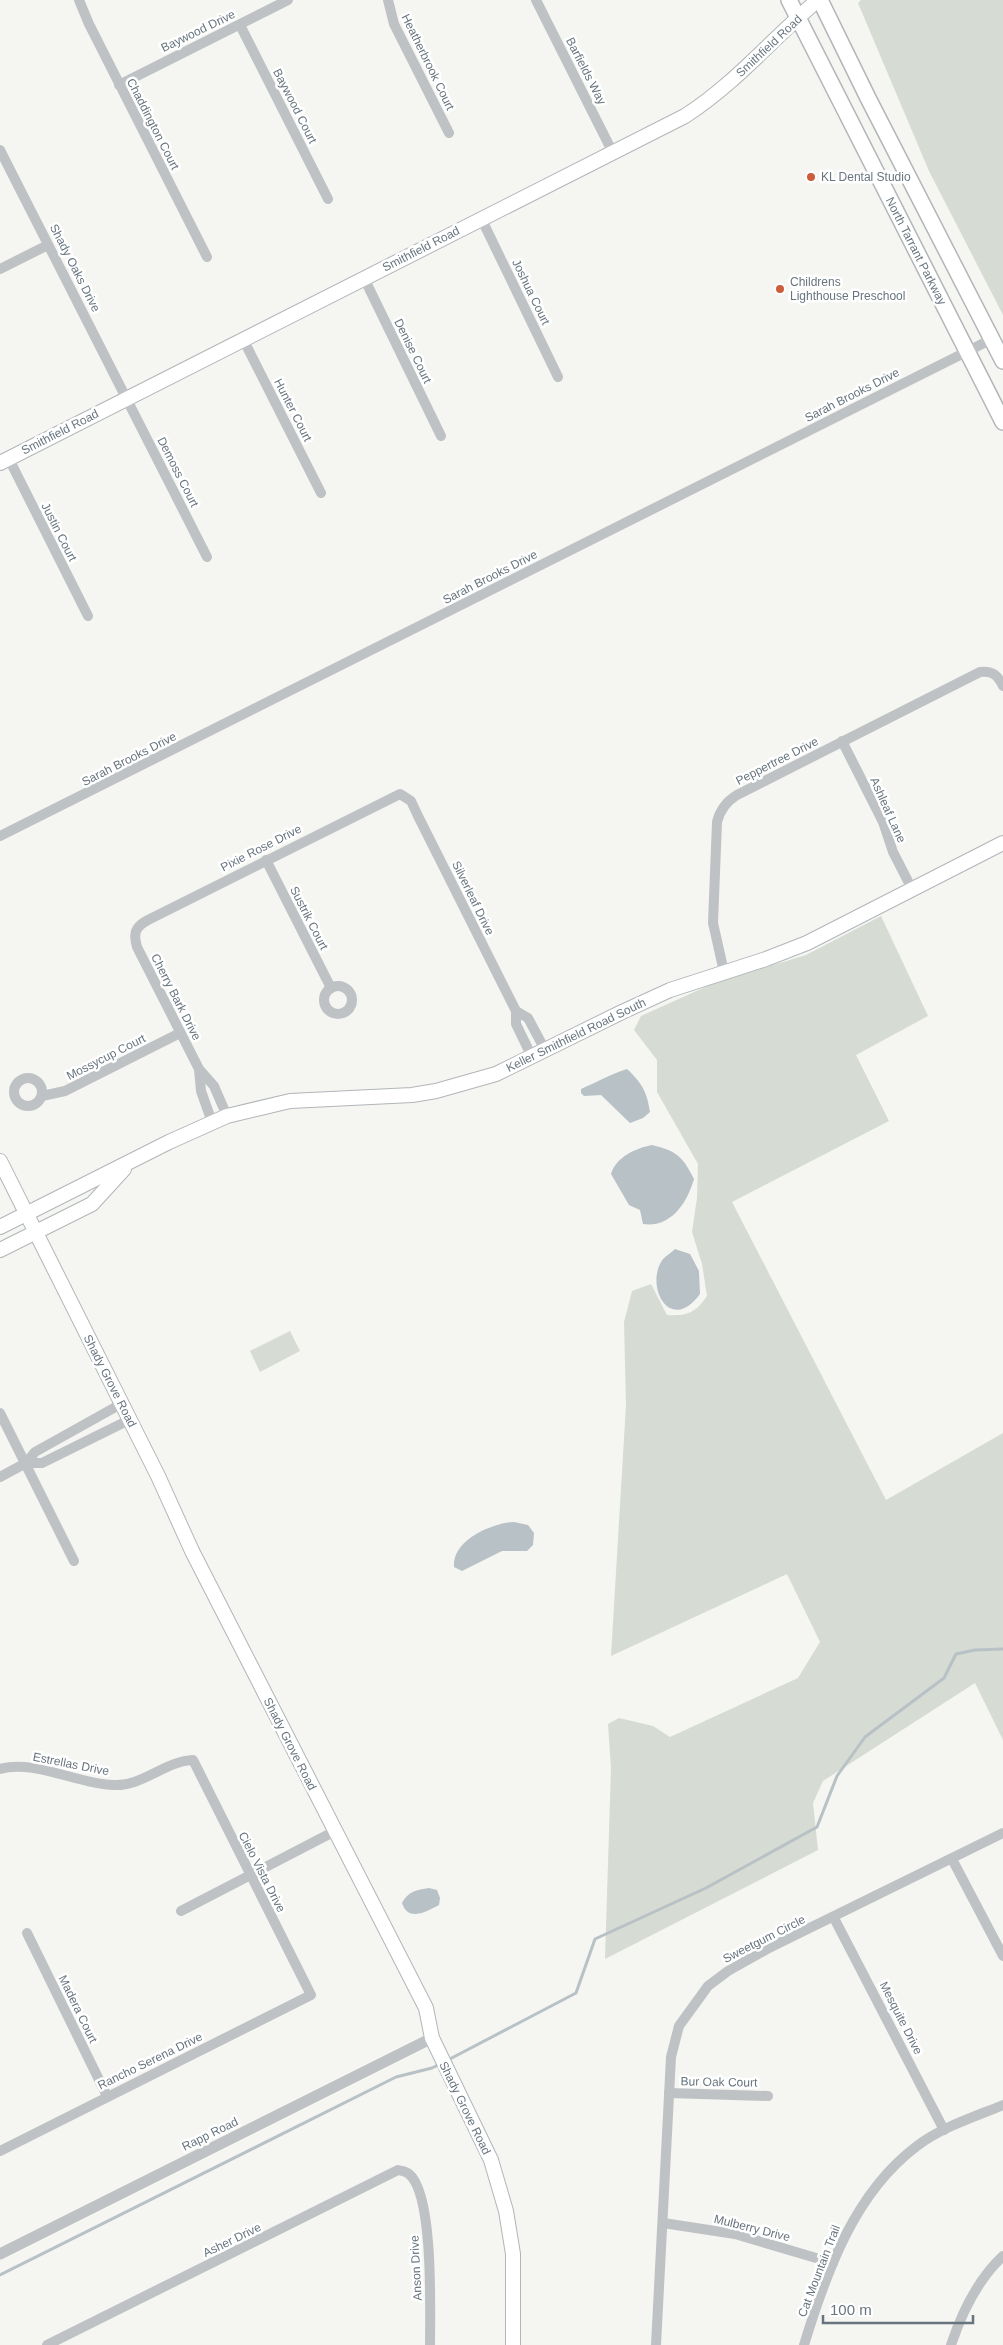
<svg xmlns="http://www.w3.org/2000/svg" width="1003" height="2345" font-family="Helvetica,sans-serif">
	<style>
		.green { fill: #d6dbd4 }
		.water { fill: #b8c1c5 }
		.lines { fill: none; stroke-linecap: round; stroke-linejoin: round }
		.stream { stroke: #b8c1c5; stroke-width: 3 }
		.secondary-casing { stroke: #b1b6b9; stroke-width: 16 }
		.primary-casing { stroke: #b2b6b9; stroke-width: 18 }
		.minor { stroke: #bfc2c5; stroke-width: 10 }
		.tertiary { stroke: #bfc2c5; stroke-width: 11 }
		.secondary { stroke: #fff; stroke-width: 14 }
		.primary { stroke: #fff; stroke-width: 15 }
		.poi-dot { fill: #cd5c3a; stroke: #fff; stroke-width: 2 }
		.labels { text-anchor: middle; stroke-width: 5; stroke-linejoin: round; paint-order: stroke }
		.street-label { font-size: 12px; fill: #68757f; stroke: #fff }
		.poi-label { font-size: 12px; fill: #68757f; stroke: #fff; text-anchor: start }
	</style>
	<rect width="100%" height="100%" fill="#f5f5f2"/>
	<g class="green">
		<polygon points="861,0 1003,0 1003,315 929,171 858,3"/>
		<path d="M881,916L928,1016L856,1055L889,1121L732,1202L886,1500L1003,1433V1740L975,1683L823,1781L813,1803L818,1850L605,1959L611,1768L608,1724L619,1718L653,1726L670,1737L798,1678L820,1642L787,1574L611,1656L626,1405L624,1322L632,1291L651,1284L667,1315C688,1316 695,1313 707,1296L702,1264L692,1232L697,1198L698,1164L657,1092V1060L634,1030L641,1016L712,984L806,955Z"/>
		<polygon points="290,1331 300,1351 260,1372 250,1351"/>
	</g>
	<g class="water">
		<path d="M627,1069C642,1083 647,1092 650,1112L643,1118L630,1123L601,1095L584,1096L581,1093V1089C597,1082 611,1074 627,1069Z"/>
		<path d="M652,1145C677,1151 683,1157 694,1179C687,1203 671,1228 643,1224L640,1210L629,1205L611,1174C616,1157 636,1148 652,1145Z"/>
		<path d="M675,1249L690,1254L699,1271L700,1294C669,1336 644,1284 663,1259C666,1256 672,1252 675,1249Z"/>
		<path d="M514,1522L528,1525L534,1533L533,1545L527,1551H502L462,1571L454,1567C452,1540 492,1523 514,1522Z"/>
		<path d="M429,1888L437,1890L440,1898L439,1905C426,1912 408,1922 402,1903C408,1891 417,1890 429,1888Z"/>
	</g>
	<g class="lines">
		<g class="stream">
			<polyline points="446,2061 576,1993 595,1939 706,1888 817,1827 837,1776 865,1737 944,1678 956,1654 975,1650 1003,1649"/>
			<polyline points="0,2275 396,2077 432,2068 440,2064"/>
		</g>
		<defs>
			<g id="secondary">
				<path d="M0,463L685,116C735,84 773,38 818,0"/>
				<polyline points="0,1161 158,1476 192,1551 426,2008 432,2038 491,2160 506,2211 513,2254 513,2345"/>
				<polyline points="0,1227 169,1142 227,1116 290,1101 412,1095 436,1091 496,1074 622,1012 670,990 766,959 807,943 1003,843"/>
				<polyline points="0,1250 92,1204 124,1169"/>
			</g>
			<g id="primary">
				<polyline points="789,0 1003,422"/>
				<polyline points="820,0 868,98 1003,361"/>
			</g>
		</defs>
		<use href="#secondary" class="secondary-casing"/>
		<use href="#primary" class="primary-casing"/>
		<g class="minor">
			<polyline points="79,0 89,24 207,257"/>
			<polyline points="388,0 394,24 449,133"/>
			<polyline points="536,0 613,153"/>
			<polyline points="240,25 328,199"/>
			<polyline points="119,85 288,0"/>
			<polyline points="0,150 207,557"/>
			<polyline points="481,218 558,377"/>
			<polyline points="0,269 48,245"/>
			<polyline points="364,278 441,436"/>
			<polyline points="243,339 321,493"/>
			<polyline points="9,459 88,616"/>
			<polyline points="842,741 883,822 893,852 912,889"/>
			<polyline points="0,836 992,339"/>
			<polyline points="266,860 331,988"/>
			<path d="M724,972L713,923L717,822C720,810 727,801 737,795L980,672C993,670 998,676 1003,686"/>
			<circle cx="338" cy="1000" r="14"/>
			<polyline points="516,1011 528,1018 545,1050"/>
			<polyline points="199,1069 201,1091 212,1122"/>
			<circle cx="28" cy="1092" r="14"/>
			<polyline points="42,1096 65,1091 180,1033"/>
			<path d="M227,1116L214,1086L199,1069L137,947C133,933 135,927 148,920L400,794L411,801L418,816L516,1011V1024L532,1057"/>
			<polyline points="0,1413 74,1561"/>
			<polyline points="26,1463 42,1463 129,1420"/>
			<polyline points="0,1477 26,1463 35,1452 121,1404"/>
			<path d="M0,1769C33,1759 78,1784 113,1785C142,1787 165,1761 193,1760L311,1995L0,2151"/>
			<polyline points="952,1859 1003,1956"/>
			<polyline points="181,1911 335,1831"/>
			<polyline points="834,1918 944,2130"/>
			<polyline points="27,1933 107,2096"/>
			<polyline points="669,2093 768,2096"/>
			<polyline points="663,2223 735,2234 833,2263"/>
			<path d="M47,2345L398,2170C402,2171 406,2171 409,2174C434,2194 430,2312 430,2345"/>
			<polyline points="656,2345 671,2057 679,2026 708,1986 728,1971 769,1948 1003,1833"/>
			<path d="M804,2345C826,2273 854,2193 917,2146C942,2127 974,2117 1003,2105"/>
			<path d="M951,2345C962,2312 977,2280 1003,2256"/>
		</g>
		<polyline class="tertiary" points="0,2254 432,2038"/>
		<use href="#secondary" class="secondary"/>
		<use href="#primary" class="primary"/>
	</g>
	<g class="poi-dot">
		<circle cx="811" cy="177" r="5"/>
		<circle cx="780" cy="289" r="5"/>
	</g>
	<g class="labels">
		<g class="street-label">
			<text transform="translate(198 31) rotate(-26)" y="4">Baywood Drive</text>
			<text transform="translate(769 46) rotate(-43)" y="4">Smithfield Road</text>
			<text transform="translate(428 62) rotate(64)" y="4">Heatherbrook Court</text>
			<text transform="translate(586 71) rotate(63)" y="4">Barfields Way</text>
			<text transform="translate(295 106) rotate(63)" y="4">Baywood Court</text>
			<text transform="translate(153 124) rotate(63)" y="4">Chaddington Court</text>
			<text transform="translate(421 249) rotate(-27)" y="4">Smithfield Road</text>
			<text transform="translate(916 251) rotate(63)" y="4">North Tarrant Parkway</text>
			<text transform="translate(75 268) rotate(63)" y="4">Shady Oaks Drive</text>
			<text transform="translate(531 292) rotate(64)" y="4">Joshua Court</text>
			<text transform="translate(413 351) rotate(64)" y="4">Denise Court</text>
			<text transform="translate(852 395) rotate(-27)" y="4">Sarah Brooks Drive</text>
			<text transform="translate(293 410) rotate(63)" y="4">Hunter Court</text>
			<text transform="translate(60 432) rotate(-27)" y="4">Smithfield Road</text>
			<text transform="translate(178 472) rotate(63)" y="4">Demoss Court</text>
			<text transform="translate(59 532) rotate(63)" y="4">Justin Court</text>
			<text transform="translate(490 577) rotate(-27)" y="4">Sarah Brooks Drive</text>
			<text transform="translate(129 759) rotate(-27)" y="4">Sarah Brooks Drive</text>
			<text transform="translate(777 761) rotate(-27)" y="4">Peppertree Drive</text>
			<text transform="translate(888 810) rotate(66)" y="4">Ashleaf Lane</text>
			<text transform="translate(261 848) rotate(-27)" y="4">Pixie Rose Drive</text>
			<text transform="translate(473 898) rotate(64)" y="4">Silverleaf Drive</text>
			<text transform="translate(309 918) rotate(63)" y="4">Sustrik Court</text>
			<text transform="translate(176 997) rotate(63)" y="4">Cherry Bark Drive</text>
			<text transform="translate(576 1035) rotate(-26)" y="4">Keller Smithfield Road South</text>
			<text transform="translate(106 1057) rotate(-27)" y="4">Mossycup Court</text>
			<text transform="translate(110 1381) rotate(63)" y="4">Shady Grove Road</text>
			<text transform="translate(290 1744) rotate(63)" y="4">Shady Grove Road</text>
			<text transform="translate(71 1764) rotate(11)" y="4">Estrellas Drive</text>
			<text transform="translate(262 1872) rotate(63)" y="4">Cielo Vista Drive</text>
			<text transform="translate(764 1939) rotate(-27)" y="4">Sweetgum Circle</text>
			<text transform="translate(78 2009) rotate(64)" y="4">Madera Court</text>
			<text transform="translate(901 2018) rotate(63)" y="4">Mesquite Drive</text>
			<text transform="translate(150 2061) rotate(-26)" y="4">Rancho Serena Drive</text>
			<text transform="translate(719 2082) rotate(1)" y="4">Bur Oak Court</text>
			<text transform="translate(465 2108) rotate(64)" y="4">Shady Grove Road</text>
			<text transform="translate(210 2134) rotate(-26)" y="4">Rapp Road</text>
			<text transform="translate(752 2228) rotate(14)" y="4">Mulberry Drive</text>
			<text transform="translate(232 2240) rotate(-26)" y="4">Asher Drive</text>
			<text transform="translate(416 2268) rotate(-93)" y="4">Anson Drive</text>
			<text transform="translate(819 2271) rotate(-69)" y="4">Cat Mountain Trail</text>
		</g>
		<g class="poi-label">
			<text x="821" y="181">KL Dental Studio</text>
			<text x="790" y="286">Childrens<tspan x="790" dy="14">Lighthouse Preschool</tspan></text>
		</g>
	</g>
	<path d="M823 2315v8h150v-8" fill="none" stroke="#68757f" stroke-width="2.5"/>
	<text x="830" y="2315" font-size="15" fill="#68757f" stroke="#ffffff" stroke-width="4" paint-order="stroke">100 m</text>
</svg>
